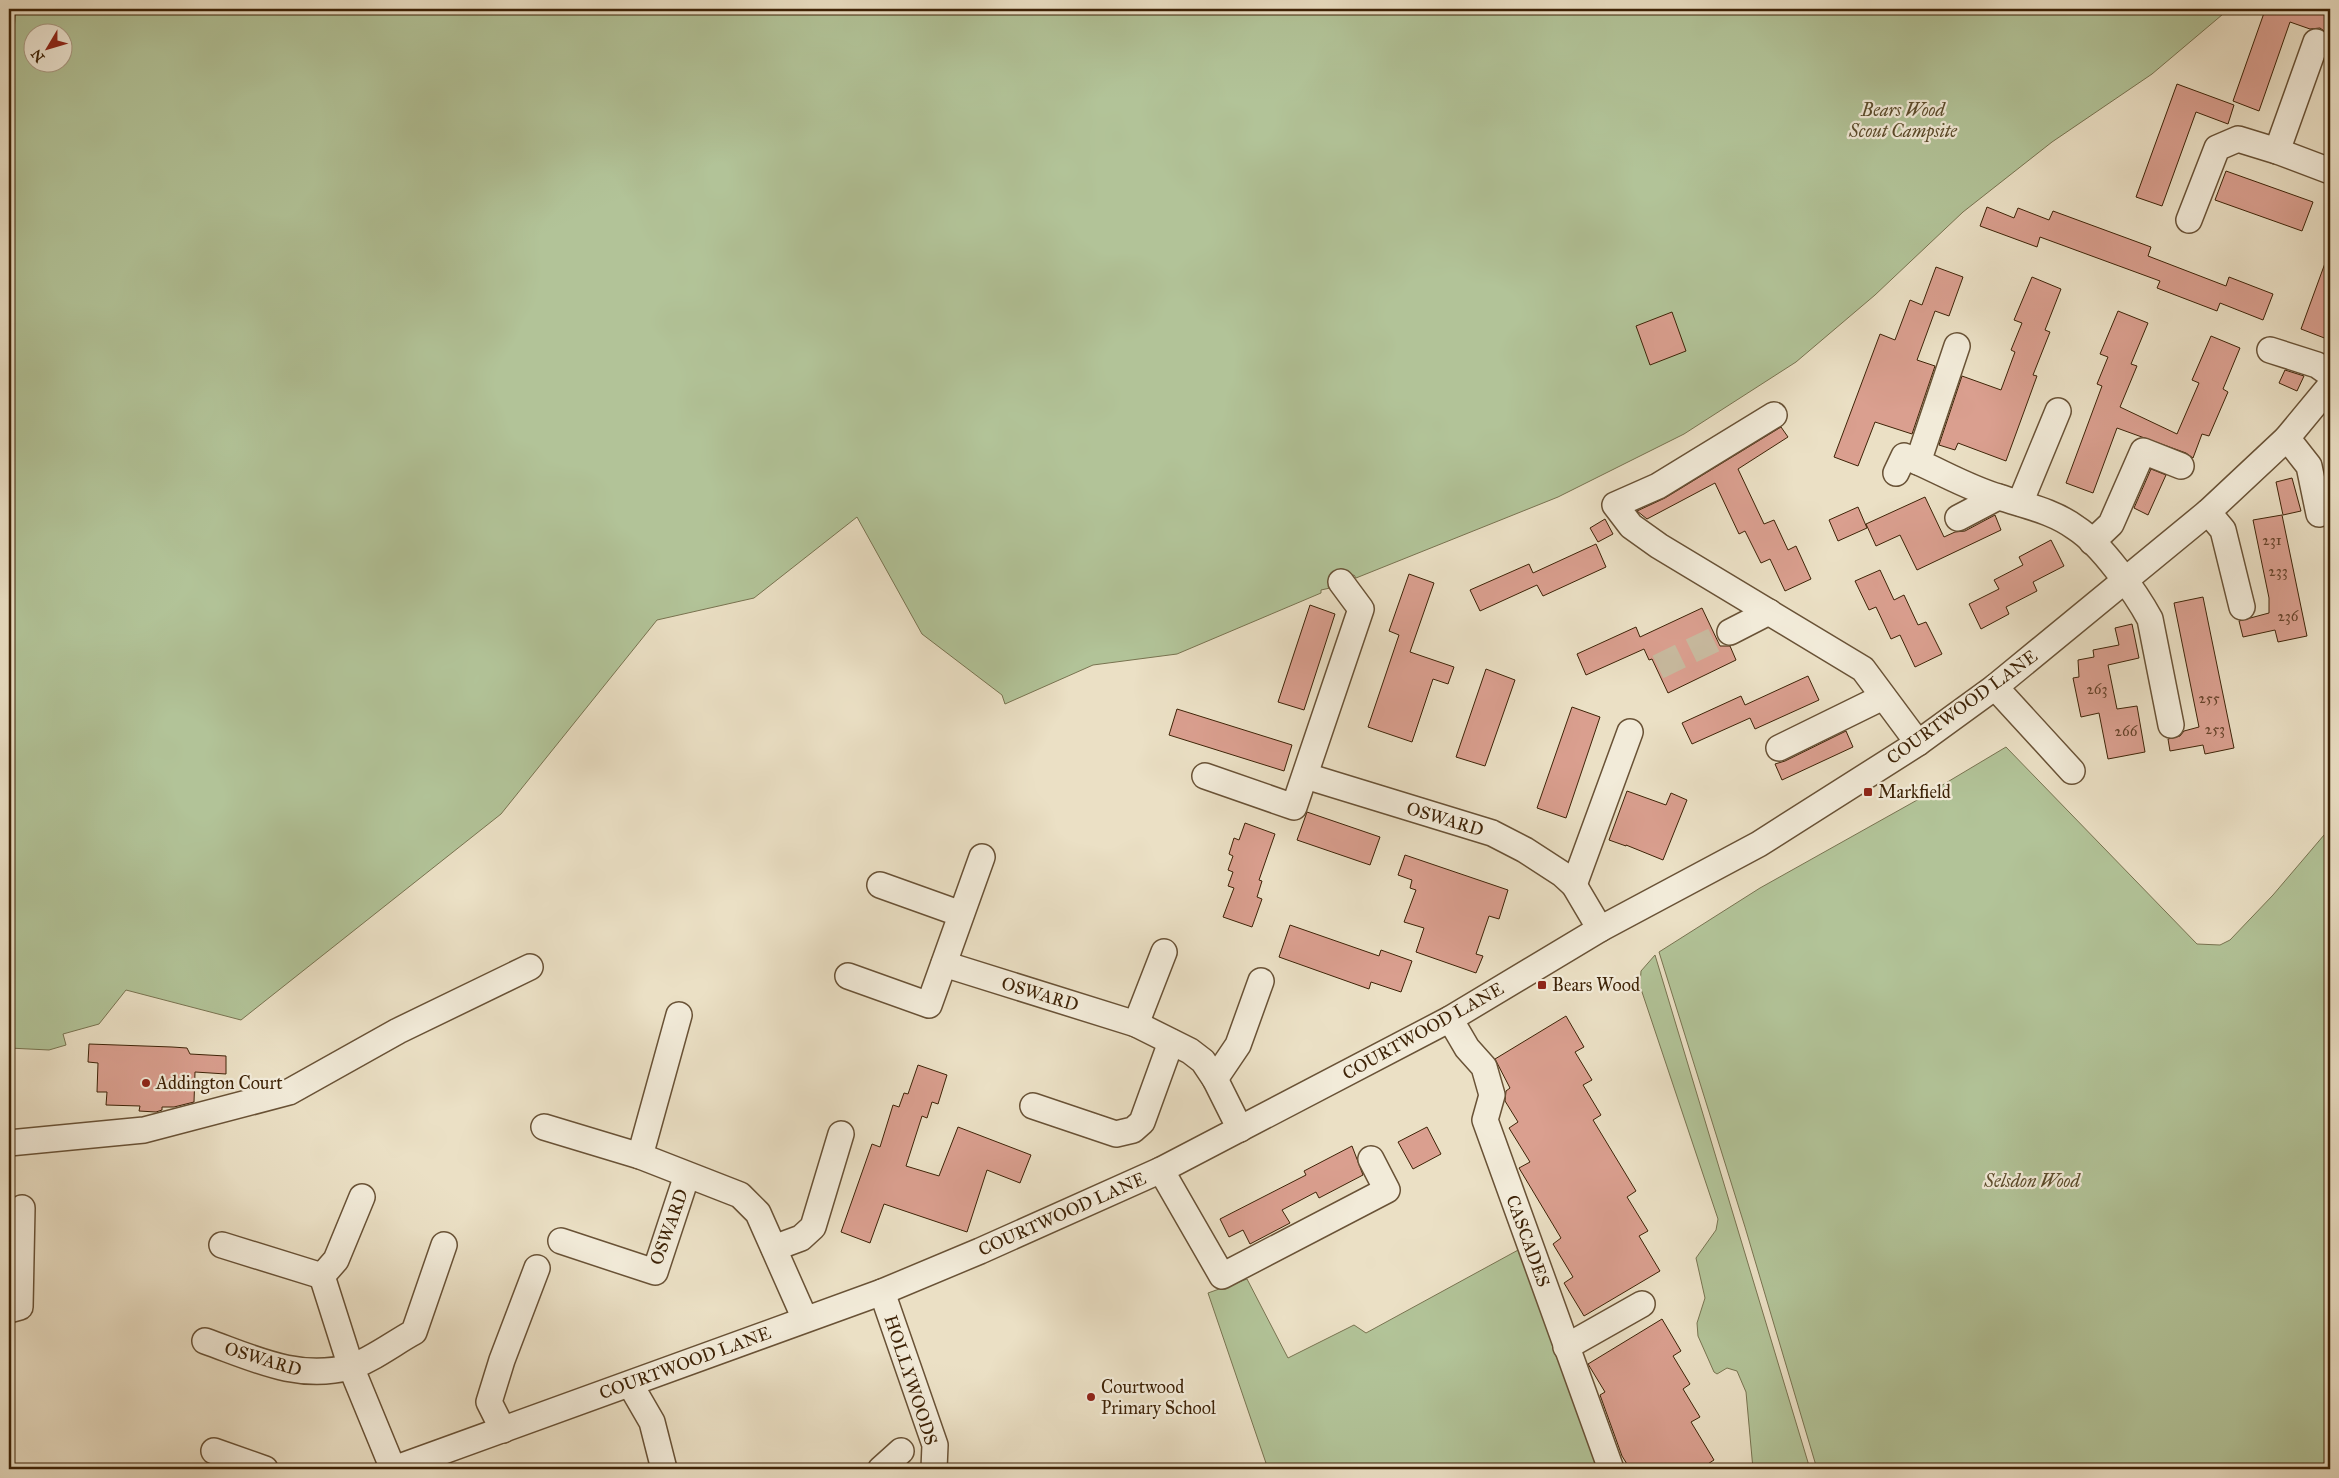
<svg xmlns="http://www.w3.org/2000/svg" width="2339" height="1478" font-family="'IM FELL Great Primer',serif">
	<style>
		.green { fill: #b2c398; stroke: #787350; fill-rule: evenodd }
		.building { fill: #da9f8f; stroke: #3e2307 }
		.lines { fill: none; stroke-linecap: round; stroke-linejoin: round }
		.minor-tunnel { stroke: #c8ba9f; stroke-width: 25; stroke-dasharray: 25 12; stroke-linecap: butt }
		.minor-casing { stroke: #695236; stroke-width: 28 }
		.minor { stroke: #f2ebd9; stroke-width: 25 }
		.poi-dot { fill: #8f2418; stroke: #f2ebd9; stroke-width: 2 }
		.labels { text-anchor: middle; stroke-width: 4.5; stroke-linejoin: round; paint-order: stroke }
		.number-label { font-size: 15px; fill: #654229 }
		.park-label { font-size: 18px; font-style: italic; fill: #5b4b2b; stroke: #f2ebd9 }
		.street-label { font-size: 18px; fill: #3e2307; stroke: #f2ebd9 }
		.poi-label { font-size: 18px; fill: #3e2307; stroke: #f2ebd9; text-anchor: start }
	</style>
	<rect width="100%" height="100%" fill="#ebe0c5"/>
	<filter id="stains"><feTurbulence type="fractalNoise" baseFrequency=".004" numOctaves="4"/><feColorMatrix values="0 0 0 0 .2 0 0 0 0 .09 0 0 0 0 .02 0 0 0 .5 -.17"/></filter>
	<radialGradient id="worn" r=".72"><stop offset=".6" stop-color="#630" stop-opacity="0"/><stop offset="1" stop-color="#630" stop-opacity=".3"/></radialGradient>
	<g class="green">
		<path d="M16,9H2229L2152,74L2052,142L1963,212L1875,295L1796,362L1684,434L1558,497L1356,578L1354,575L1350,576L1330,588L1321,590V593L1177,654L1093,665L1005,704L1002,695L922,634L857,517L754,598L657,620L501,814L241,1020L126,990L99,1024L63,1034L66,1045L49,1050L9,1048V80ZM32,32H62V62H32Z"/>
		<polygon points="2006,747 2197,944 2220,945 2230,940 2273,895 2330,828 2330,1469 1817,1469 1745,1227 1659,952 1760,888 1919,799"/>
		<polygon points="1655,955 1810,1469 1753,1469 1746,1392 1737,1371 1727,1368 1717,1374 1714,1372 1698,1336 1697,1323 1705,1298 1696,1258 1716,1230 1718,1219 1640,986 1641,971"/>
		<polygon points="1520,1249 1602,1469 1268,1469 1208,1293 1247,1279 1288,1358 1354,1325 1366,1333"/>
	</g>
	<g class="building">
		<polygon points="2259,9 2313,9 2330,15 2327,33 2320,28 2310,29 2290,22 2259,111 2233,101 2264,13 2258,11"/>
		<polygon points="2177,84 2234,105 2228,124 2196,112 2162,206 2136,197"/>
		<polygon points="2226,171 2313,202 2302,231 2215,200"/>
		<polygon points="1987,207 2014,218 2018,208 2049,220 2053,211 2151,247 2148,256 2226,286 2229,277 2273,294 2263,320 2220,303 2217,311 2157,288 2160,281 2040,237 2037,247 1980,226"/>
		<polygon points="2328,255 2330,255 2330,329 2327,339 2301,329"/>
		<polygon points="1936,267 1963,277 1949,316 1935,311 1917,360 1935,366 1912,434 1875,422 1858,466 1834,457 1880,334 1895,340 1910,300 1922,305"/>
		<polygon points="2032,277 2061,289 2045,330 2050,332 2033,375 2037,376 2006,461 1958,443 1955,450 1939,445 1962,376 2001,390 2015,352 2011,350 2022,323 2014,320"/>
		<polygon points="2118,311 2148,323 2131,364 2137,366 2120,407 2177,434 2199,383 2192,380 2211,336 2240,348 2223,389 2228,392 2209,436 2202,434 2193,458 2186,453 2117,428 2093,493 2066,483 2102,386 2097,384 2108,357 2100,354"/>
		<polygon points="1672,312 1686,351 1650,365 1636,326"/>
		<polygon points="2285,370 2304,376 2297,391 2279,383"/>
		<polygon points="1781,427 1788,437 1738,469 1764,524 1774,520 1788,550 1796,546 1811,579 1785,591 1770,559 1761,563 1745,531 1739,534 1715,483 1647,519 1637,511 1665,498"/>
		<polygon points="2151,469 2166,475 2148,515 2134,508"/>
		<polygon points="2292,478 2301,511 2283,515 2276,482"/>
		<polygon points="1925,497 1944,537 1955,532 1965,531 1995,515 2001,530 1917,570 1900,535 1876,546 1866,524"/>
		<polygon points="1858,507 1867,528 1838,541 1829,520"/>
		<polygon points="2282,515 2307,636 2278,642 2275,630 2243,637 2239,621 2269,613 2269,598 2253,520"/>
		<polygon points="1605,519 1613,534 1598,542 1590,528"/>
		<polygon points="2051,540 2064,566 2033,582 2037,591 2006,607 2009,614 1981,629 1969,604 1999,589 1994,580 2023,565 2019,557"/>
		<polygon points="1596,544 1606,567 1543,596 1537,585 1480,611 1470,590 1529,564 1533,573"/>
		<polygon points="1880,570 1894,600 1904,595 1918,625 1926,622 1942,654 1915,667 1900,635 1891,639 1876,607 1869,610 1855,581"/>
		<polygon points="1409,574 1434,583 1410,652 1454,667 1448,684 1433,679 1412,742 1368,727 1399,635 1389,631"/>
		<polygon points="2203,597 2234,748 2205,754 2203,745 2170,751 2168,739 2180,736 2184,731 2199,727 2174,603"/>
		<polygon points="1310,605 1335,614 1304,710 1278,702"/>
		<polygon points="1702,608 1720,646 1730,646 1736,660 1668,693 1652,659 1649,660 1644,649 1586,675 1577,654 1636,627 1640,637"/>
		<polygon points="2132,624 2139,658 2108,665 2117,709 2137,706 2145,752 2108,759 2099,713 2081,717 2073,678 2079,677 2078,660 2094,657 2093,650 2119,645 2115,628"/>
		<polygon points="1486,669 1515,680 1485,766 1456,757"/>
		<polygon points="1808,676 1819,700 1755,729 1750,718 1692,744 1682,723 1741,696 1745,705"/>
		<polygon points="1572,707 1600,717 1566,818 1537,808"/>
		<polygon points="1177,709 1292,745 1284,771 1169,735"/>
		<polygon points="1846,731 1853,747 1782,780 1775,764 1785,761"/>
		<polygon points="1627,791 1666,805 1671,793 1687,800 1663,860 1626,845 1626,846 1609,840"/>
		<polygon points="1307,812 1380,837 1370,865 1297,840"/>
		<polygon points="1245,823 1275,834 1259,880 1262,881 1257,897 1262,899 1252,927 1223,917 1234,888 1228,886 1233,872 1228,870 1233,856 1229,854 1234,838 1239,840"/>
		<polygon points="1405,855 1508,890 1499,919 1489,916 1476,954 1483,956 1476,973 1416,952 1424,928 1404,922 1416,890 1410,888 1412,880 1398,875"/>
		<polygon points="1290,925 1379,956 1381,950 1412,961 1401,992 1371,982 1369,989 1279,957"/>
		<polygon points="1566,1016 1584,1047 1575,1052 1592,1080 1583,1085 1601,1115 1593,1120 1636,1191 1627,1197 1648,1231 1639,1236 1660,1271 1584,1316 1564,1283 1573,1277 1553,1244 1561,1238 1519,1168 1530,1162 1509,1128 1518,1122 1505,1101 1506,1091 1510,1088 1495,1059"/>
		<polygon points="89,1044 172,1047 187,1048 190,1054 226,1056 226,1074 195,1072 194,1102 174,1107 162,1107 162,1110 156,1112 139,1111 140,1106 106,1105 107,1092 97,1092 98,1063 88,1062"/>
		<polygon points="918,1065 947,1075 938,1104 932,1102 927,1118 922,1116 906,1166 939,1176 958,1127 1031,1155 1020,1183 987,1170 967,1232 884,1204 870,1243 841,1232 872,1144 880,1147 893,1105 899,1107 904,1093 908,1094"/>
		<polygon points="1427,1127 1441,1154 1413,1169 1398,1142"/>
		<polygon points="1352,1146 1363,1175 1319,1198 1316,1192 1282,1210 1290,1223 1250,1244 1243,1230 1229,1237 1220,1219 1306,1175 1304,1171"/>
		<polygon points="1662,1319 1681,1351 1673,1356 1690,1384 1683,1389 1700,1417 1691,1422 1714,1460 1700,1469 1630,1469 1622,1456 1600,1395 1605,1392 1588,1364"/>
	</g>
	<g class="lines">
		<polyline class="minor-tunnel" points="1658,667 1730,632"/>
		<defs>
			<g id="minor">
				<polyline points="2277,151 2316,42"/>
				<polyline points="2189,220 2217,148 2238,139 2277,151 2330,171"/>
				<path d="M1957,346L1918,462C1945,474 1971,489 1999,497C2026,506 2053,511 2076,528C2101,544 2136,593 2150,619L2171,725"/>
				<polyline points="2270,350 2317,365 2330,374"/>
				<polyline points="1774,415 1658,486 1615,505 1631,526 1659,546 1863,669 1918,743"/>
				<polyline points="2287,438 2309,466 2319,514"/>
				<polyline points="1896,473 1904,456 1918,462"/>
				<polyline points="2020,503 2058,411"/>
				<polyline points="2208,512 2223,530 2242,607"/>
				<polyline points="1958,518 1998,497"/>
				<polyline points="2092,542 2111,524 2143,451 2181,466"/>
				<polyline points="1730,632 1769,612"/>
				<polyline points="1995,687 2072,771"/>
				<polyline points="1779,748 1883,697"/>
				<polyline points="1205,776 1294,807 1361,609 1341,582"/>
				<polyline points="1306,776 1492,833 1525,850 1562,874 1574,885 1600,929"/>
				<polyline points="880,885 961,914"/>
				<polyline points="1574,885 1630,732"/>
				<polyline points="944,964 1136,1024 1190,1051 1203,1061 1215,1079 1240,1129"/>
				<polyline points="848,976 929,1005 982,857"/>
				<polyline points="1450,1019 1467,1048 1484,1067 1492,1095 1485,1120 1611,1469"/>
				<polyline points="1136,1024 1164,952"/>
				<polyline points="1215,1079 1238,1045 1261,981"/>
				<polyline points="1033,1106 1116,1134 1133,1130 1142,1122 1171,1042"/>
				<polyline points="544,1127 640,1156 740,1195 758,1213 805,1319"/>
				<polyline points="9,1143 144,1130 289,1092 398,1031 530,967"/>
				<polyline points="640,1156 679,1015"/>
				<polyline points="1161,1170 1222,1276 1387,1190 1371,1159"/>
				<polyline points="561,1241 655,1272 687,1175"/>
				<polyline points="222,1245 322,1276"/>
				<polyline points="774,1248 801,1238 813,1227 841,1134"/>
				<polyline points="322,1276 351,1367 393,1469"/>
				<polyline points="322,1276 336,1260 362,1197"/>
				<polyline points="882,1292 935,1445 934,1469"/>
				<polyline points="9,1310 20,1307 22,1208"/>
				<path d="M205,1341C253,1358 297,1381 350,1367C367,1363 397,1341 414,1332L444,1245"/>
				<polyline points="1566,1347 1642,1304"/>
				<polyline points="630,1384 652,1422 664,1469"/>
				<polyline points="503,1430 489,1402 502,1360 537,1268"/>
				<polyline points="214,1451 265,1469"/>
				<polyline points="394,1469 882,1292 980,1251 1161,1170 1450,1019 1600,929 1759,844 1918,743 1995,687 2208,512 2287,438 2330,386"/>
				<polyline points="881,1469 901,1451"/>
			</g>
		</defs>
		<use href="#minor" class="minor-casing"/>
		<use href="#minor" class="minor"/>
	</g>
	<g class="poi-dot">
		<rect x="1863" y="787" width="10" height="10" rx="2.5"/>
		<rect x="1537" y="980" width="10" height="10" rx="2.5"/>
		<circle cx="146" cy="1083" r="5"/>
		<circle cx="1091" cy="1397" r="5"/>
	</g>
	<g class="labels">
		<g class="number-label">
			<text x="2272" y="545">231</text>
			<text x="2278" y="576">233</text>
			<text x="2288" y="621">236</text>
			<text x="2097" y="694">263</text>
			<text x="2209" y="703">255</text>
			<text x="2215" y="734">253</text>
			<text x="2126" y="736">266</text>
		</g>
		<g class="park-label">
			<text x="1903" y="116">Bears Wood<tspan x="1903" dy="21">Scout Campsite</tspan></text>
			<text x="2032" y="1187">Selsdon Wood</text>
		</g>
		<g class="street-label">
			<text transform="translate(1962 707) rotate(-36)" y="6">COURTWOOD LANE</text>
			<text transform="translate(1445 819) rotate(17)" y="6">OSWARD</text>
			<text transform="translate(1040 994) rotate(17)" y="6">OSWARD</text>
			<text transform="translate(1423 1031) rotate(-29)" y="6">COURTWOOD LANE</text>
			<text transform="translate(1062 1214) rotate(-24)" y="6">COURTWOOD LANE</text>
			<text transform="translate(669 1227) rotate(-70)" y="6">OSWARD</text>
			<text transform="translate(1528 1241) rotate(70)" y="6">CASCADES</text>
			<text transform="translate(263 1359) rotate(17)" y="6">OSWARD</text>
			<text transform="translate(685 1363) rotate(-20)" y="6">COURTWOOD LANE</text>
			<text transform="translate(911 1380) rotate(72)" y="6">HOLLYWOODS</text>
		</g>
		<g class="poi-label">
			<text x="1878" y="798">Markfield</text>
			<text x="1552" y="991">Bears Wood</text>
			<text x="156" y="1089">Addington Court</text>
			<text x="1101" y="1393">Courtwood<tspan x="1101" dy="21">Primary School</tspan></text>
		</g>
	</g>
	<rect width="2339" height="1478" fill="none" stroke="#ebe0c5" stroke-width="30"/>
	<rect x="10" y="10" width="2319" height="1458" fill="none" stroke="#3e2307" stroke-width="2.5"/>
	<rect x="15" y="15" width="2309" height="1448" fill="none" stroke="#3e2307"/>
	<g transform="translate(48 48) rotate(232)"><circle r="24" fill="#f2ebd9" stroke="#aa9b85"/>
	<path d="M0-4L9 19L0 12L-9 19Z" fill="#8f2418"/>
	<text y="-8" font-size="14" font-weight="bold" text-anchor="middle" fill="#3e2307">N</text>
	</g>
	<rect width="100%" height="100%" filter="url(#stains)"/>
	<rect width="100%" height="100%" fill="url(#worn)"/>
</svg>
